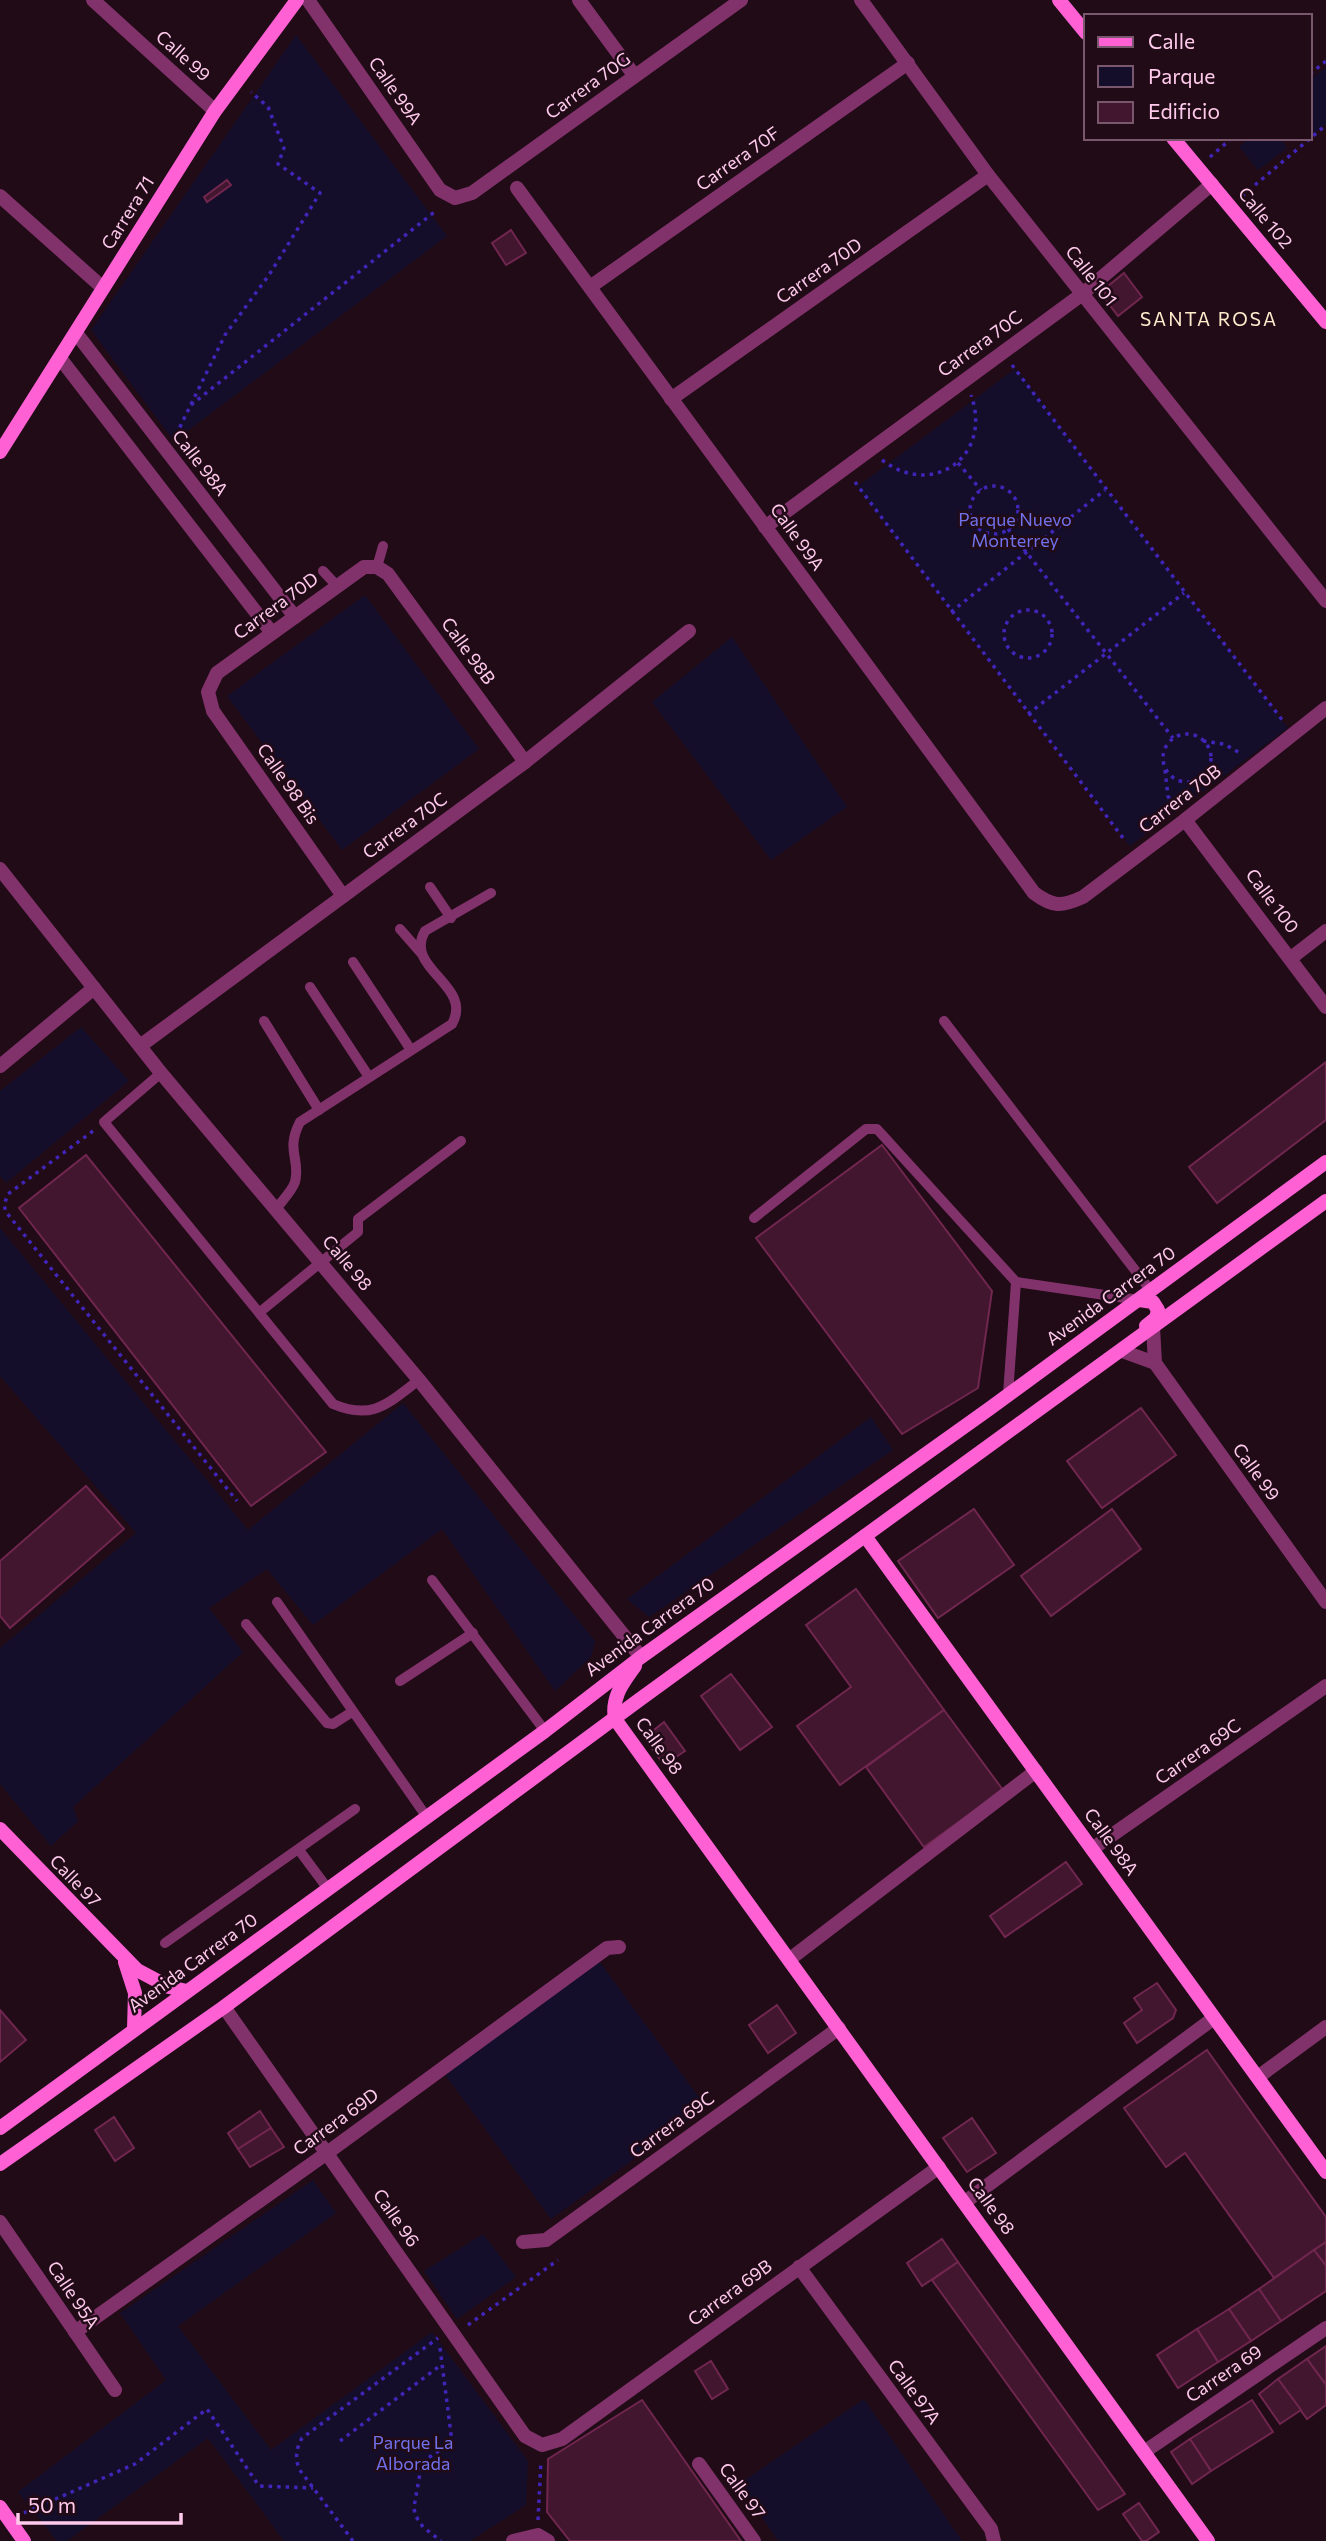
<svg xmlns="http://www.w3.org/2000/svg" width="1326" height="2541" font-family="Commissioner,sans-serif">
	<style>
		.green { fill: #140e2a }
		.building { fill: #42162e; stroke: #70264f; stroke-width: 2 }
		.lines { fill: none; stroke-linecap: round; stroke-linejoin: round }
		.path { stroke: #4025b8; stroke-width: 3.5; stroke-dasharray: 3.5 5; stroke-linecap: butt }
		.lane { stroke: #82326b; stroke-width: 10 }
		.street { stroke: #82326b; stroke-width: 14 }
		.secondary { stroke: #ff61d4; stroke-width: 14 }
		.labels { text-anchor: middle; stroke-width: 5; stroke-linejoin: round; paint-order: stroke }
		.street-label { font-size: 18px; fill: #ffcaec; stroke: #200b17 }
		.park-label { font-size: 18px; fill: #7171ec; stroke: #200b17 }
		.neighbourhood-label { font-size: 19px; letter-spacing: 2px; fill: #ffebcc; stroke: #200b17 }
	</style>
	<rect width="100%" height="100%" fill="#200b17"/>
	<g class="green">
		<polygon points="296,35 447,236 174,441 91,330"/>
		<polygon points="1326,67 1326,124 1310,137 1310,80"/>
		<polygon points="1249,138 1280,138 1287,148 1258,170 1239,147"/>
		<polygon points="1016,368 1288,728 1130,846 857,487"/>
		<polygon points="365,595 479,749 342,850 227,696"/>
		<polygon points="732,637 847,807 771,860 652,702"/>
		<polygon points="81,1027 129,1081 6,1183 0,1176 0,1091"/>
		<polygon points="0,1228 248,1530 403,1403 595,1641 591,1657 555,1691 442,1529 313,1625 267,1569 209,1608 243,1652 73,1807 78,1821 51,1846 0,1784 0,1648 136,1533 0,1376"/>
		<polygon points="871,1417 893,1450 649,1617 627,1599"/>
		<polygon points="599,1961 706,2107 551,2219 444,2073"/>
		<polygon points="313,2180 336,2213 178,2326 271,2450 432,2332 528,2461 526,2505 470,2541 284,2541 208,2438 67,2541 57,2541 18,2492 166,2380 120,2313"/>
		<polygon points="483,2234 516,2277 457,2319 424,2271"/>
		<polygon points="864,2399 962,2541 778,2541 739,2484"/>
	</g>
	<g class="building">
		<polygon points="227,180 231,185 207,202 204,197"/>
		<polygon points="511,230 526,253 506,265 492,243"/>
		<polygon points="1124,273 1142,297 1118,316 1105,299 1105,292 1108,286"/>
		<polygon points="1326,1062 1326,1120 1217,1203 1189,1167"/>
		<polygon points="882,1145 992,1291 978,1388 902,1434 756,1238"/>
		<polygon points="86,1155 326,1452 251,1506 19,1208"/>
		<polygon points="1141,1408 1176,1455 1102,1508 1067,1461"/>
		<polygon points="86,1486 124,1529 10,1628 0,1616 0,1561"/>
		<polygon points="974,1509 1014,1565 938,1618 898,1561"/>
		<polygon points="1112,1509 1141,1549 1051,1616 1021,1576"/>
		<polygon points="856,1589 944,1710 840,1785 797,1726 851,1687 806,1625"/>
		<polygon points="731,1674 772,1727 740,1750 701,1696"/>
		<polygon points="944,1710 1003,1790 924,1847 866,1767"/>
		<polygon points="664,1722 685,1751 664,1765 644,1738"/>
		<polygon points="1066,1862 1082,1884 1005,1937 990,1916"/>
		<polygon points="1157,1983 1176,2010 1173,2018 1137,2043 1124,2023 1142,2010 1134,1998"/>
		<polygon points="777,2005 796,2033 768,2053 749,2025"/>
		<polygon points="0,2010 26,2040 0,2062"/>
		<polygon points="1207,2050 1326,2217 1326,2242 1274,2278 1185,2153 1166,2167 1124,2108"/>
		<polygon points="260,2111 271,2128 238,2149 228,2133"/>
		<polygon points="114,2117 134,2148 115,2161 95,2130"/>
		<polygon points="972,2118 996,2153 967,2172 943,2138"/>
		<polygon points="271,2128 284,2147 250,2167 238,2149"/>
		<polygon points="942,2239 958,2262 922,2286 907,2263"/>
		<polygon points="1326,2242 1326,2266 1314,2250"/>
		<polygon points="1314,2250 1326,2266 1326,2291 1281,2321 1259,2289"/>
		<polygon points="958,2262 1125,2494 1098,2510 932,2280"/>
		<polygon points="1259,2289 1281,2321 1251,2341 1229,2309"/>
		<polygon points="1229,2309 1251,2341 1218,2362 1197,2329"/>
		<polygon points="1197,2329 1218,2362 1178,2388 1157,2355"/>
		<polygon points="1326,2346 1326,2385 1307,2359"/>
		<polygon points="1307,2359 1326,2385 1326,2405 1307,2419 1278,2379"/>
		<polygon points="711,2361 728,2389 712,2399 695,2371"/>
		<polygon points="1278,2379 1301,2410 1280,2424 1259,2394"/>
		<polygon points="642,2400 741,2541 570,2541 547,2512 548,2459"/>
		<polygon points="1252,2400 1273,2432 1211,2471 1190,2439"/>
		<polygon points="1190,2439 1211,2471 1192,2484 1171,2452"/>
		<polygon points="1139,2503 1159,2532 1146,2541 1142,2541 1123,2514"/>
	</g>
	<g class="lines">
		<g class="path">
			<polyline points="1310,74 1326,61"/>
			<polyline points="1210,157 1232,138"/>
			<polyline points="1242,196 1326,125"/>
			<polyline points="1012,365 1283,721"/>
			<polyline points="191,405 437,210"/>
			<polyline points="176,435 225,335 269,275 320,193 278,164 284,148 268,107 251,92"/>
			<path d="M882,460C933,499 993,456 971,395"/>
			<polyline points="958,463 981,490"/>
			<polyline points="855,482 1126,842"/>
			<circle cx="994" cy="510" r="24"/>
			<polyline points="1008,529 1173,738"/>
			<circle cx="1028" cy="634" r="24"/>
			<polyline points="951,612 1105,490"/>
			<polyline points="1028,714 1184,593"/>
			<circle cx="1187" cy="758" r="24"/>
			<polyline points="1203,741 1224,744 1240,753"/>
			<polyline points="1165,770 1168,796 1173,806"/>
			<polyline points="93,1131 8,1194 4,1205 6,1212 237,1501"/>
			<polyline points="468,2325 558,2260"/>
			<polyline points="440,2348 452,2442 422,2462 414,2507 415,2515 423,2527 441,2541"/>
			<polyline points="340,2441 441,2365"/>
			<polyline points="24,2513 135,2464 207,2409 259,2486 313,2488"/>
			<polyline points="538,2520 541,2461"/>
			<path d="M353,2541L299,2469C295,2457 296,2449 302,2438L438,2338"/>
		</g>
		<g class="lane">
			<polyline points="377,567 383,546"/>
			<polyline points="323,571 337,586"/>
			<polyline points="430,887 451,918"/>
			<polyline points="400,929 421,953"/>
			<polyline points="353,962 411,1050"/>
			<polyline points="310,987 369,1077"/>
			<polyline points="264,1021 319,1110"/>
			<polyline points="944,1021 1151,1291"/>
			<path d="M161,1073L104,1122L333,1404C373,1421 388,1403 419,1380"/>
			<path d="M276,1209C282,1201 292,1191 295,1182C301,1159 285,1151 300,1122L452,1024C474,985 403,969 425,931L491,893"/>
			<polyline points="754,1218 866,1129 877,1129 1016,1282 1008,1394"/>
			<polyline points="1016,1282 1139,1300"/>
			<polyline points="260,1312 358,1232 358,1219 461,1141"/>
			<polyline points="432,1580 545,1731"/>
			<polyline points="277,1602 426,1816"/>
			<polyline points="246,1624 327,1723 333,1724 352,1712"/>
			<polyline points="400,1681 473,1633"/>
			<polyline points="299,1850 328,1889"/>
			<polyline points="165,1943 355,1809"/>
		</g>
		<g class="street">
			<polyline points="93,0 215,111"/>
			<polyline points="308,0 440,190 455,198 472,193 741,0"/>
			<polyline points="579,0 634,75"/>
			<polyline points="861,0 988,175 1326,601"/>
			<path d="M517,188L1034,893C1053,907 1061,907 1083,897L1185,820L1326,708"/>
			<polyline points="0,196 103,288"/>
			<polyline points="590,287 908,63"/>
			<polyline points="76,333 295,617"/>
			<polyline points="60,358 272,633"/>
			<polyline points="671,399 988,175"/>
			<polyline points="765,527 1081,295 1212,184"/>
			<polyline points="1185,820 1326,1007"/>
			<polyline points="0,869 161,1073 419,1380 641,1657"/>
			<polyline points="343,896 213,711 208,692 217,673 364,567 377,567 388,574 525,762"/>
			<polyline points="1291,958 1326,931"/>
			<polyline points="140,1046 525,762 689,631"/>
			<polyline points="0,1066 94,988"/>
			<polyline points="1153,1327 1155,1363 1326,1602"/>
			<polyline points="1122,1351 1155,1363"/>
			<polyline points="1092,1849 1326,1686"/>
			<polyline points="790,1959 1036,1771"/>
			<polyline points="224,2007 525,2436 542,2445 562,2439 939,2167"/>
			<polyline points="1258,2077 1326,2027"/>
			<polyline points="965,2202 1214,2018"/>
			<polyline points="0,2222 115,2390"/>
			<polyline points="523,2242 546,2240 839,2028"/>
			<polyline points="799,2267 991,2529 994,2541"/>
			<polyline points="75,2332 327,2153 607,1948 619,1947"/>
			<polyline points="1144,2452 1326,2328"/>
			<polyline points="699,2464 754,2541"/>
			<polyline points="513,2541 538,2535 548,2541"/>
		</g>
		<g class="secondary">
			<polyline points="1059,0 1086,33"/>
			<polyline points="1173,138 1326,322"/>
			<polyline points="0,452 215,111 297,0"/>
			<polyline points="1139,1300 1153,1302 1158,1310 1156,1318 1146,1326"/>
			<polyline points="865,1536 1326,2172"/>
			<path d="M635,1666C623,1683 611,1697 615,1719L1208,2541"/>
			<polyline points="0,1829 137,1970 169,1987 187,1991"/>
			<polyline points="125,1962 135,1993 134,2029"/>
			<polyline points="0,2128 545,1731 641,1657 989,1409 1326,1162"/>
			<polyline points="0,2164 224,2007 639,1700 1326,1201"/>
			<polyline points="0,2507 24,2541"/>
		</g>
	</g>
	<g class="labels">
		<g class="street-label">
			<text transform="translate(183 56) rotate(42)" y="6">Calle 99</text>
			<text transform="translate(588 86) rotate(-36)" y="6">Carrera 70G</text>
			<text transform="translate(395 91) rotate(55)" y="6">Calle 99A</text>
			<text transform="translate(738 159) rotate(-35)" y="6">Carrera 70F</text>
			<text transform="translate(128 213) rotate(-58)" y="6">Carrera 71</text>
			<text transform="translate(1265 218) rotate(50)" y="6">Calle 102</text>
			<text transform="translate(819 271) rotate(-35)" y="6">Carrera 70D</text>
			<text transform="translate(1091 276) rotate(52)" y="6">Calle 101</text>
			<text transform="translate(980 344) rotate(-36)" y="6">Carrera 70C</text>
			<text transform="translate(200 463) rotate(52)" y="6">Calle 98A</text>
			<text transform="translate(797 537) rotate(54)" y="6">Calle 99A</text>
			<text transform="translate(276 606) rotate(-36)" y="6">Carrera 70D</text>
			<text transform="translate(468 651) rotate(54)" y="6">Calle 98B</text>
			<text transform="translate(288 784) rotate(55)" y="6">Calle 98 Bis</text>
			<text transform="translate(1180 799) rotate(-38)" y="6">Carrera 70B</text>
			<text transform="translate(405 826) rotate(-36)" y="6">Carrera 70C</text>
			<text transform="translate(1272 901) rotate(53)" y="6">Calle 100</text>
			<text transform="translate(347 1263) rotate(50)" y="6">Calle 98</text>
			<text transform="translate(1111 1296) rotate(-36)" y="6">Avenida Carrera 70</text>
			<text transform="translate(1256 1472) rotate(54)" y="6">Calle 99</text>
			<text transform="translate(650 1627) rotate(-36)" y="6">Avenida Carrera 70</text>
			<text transform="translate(659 1746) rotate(54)" y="6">Calle 98</text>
			<text transform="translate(1198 1752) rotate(-35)" y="6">Carrera 69C</text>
			<text transform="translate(1111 1842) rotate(54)" y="6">Calle 98A</text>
			<text transform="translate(75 1881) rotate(46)" y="6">Calle 97</text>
			<text transform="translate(193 1963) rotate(-36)" y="6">Avenida Carrera 70</text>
			<text transform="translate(336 2122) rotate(-36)" y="6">Carrera 69D</text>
			<text transform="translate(672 2125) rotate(-36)" y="6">Carrera 69C</text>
			<text transform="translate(991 2206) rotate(54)" y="6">Calle 98</text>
			<text transform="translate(396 2218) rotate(55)" y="6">Calle 96</text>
			<text transform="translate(730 2293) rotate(-36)" y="6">Carrera 69B</text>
			<text transform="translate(73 2295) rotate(56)" y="6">Calle 95A</text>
			<text transform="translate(1224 2374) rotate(-34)" y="6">Carrera 69</text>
			<text transform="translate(914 2392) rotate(54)" y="6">Calle 97A</text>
			<text transform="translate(742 2491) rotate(54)" y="6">Calle 97</text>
		</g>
		<g class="park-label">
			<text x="1015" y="526">Parque Nuevo<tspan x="1015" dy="21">Monterrey</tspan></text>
			<text x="413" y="2449">Parque La<tspan x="413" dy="21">Alborada</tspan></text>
		</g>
		<g class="neighbourhood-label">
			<text x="1209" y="326">SANTA ROSA</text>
		</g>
	</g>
	<rect x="1084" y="14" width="228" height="126" fill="#200b17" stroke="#79576c" stroke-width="2"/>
	<rect x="1098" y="37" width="35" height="10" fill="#ff61d4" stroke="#79576c" stroke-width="2"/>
	<text x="1148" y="49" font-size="21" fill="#ffcaec">Calle</text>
	<rect x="1098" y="66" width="35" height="21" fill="#140e2a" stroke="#79576c" stroke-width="2"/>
	<text x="1148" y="84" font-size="21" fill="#ffcaec">Parque</text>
	<rect x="1098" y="102" width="35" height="21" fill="#42162e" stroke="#79576c" stroke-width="2"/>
	<text x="1148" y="119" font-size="21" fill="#ffcaec">Edificio</text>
	<path d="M18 2513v10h163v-10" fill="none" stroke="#ffcaec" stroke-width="3.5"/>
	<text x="28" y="2513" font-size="21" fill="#ffcaec" stroke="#200b17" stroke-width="5" paint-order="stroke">50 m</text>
</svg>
